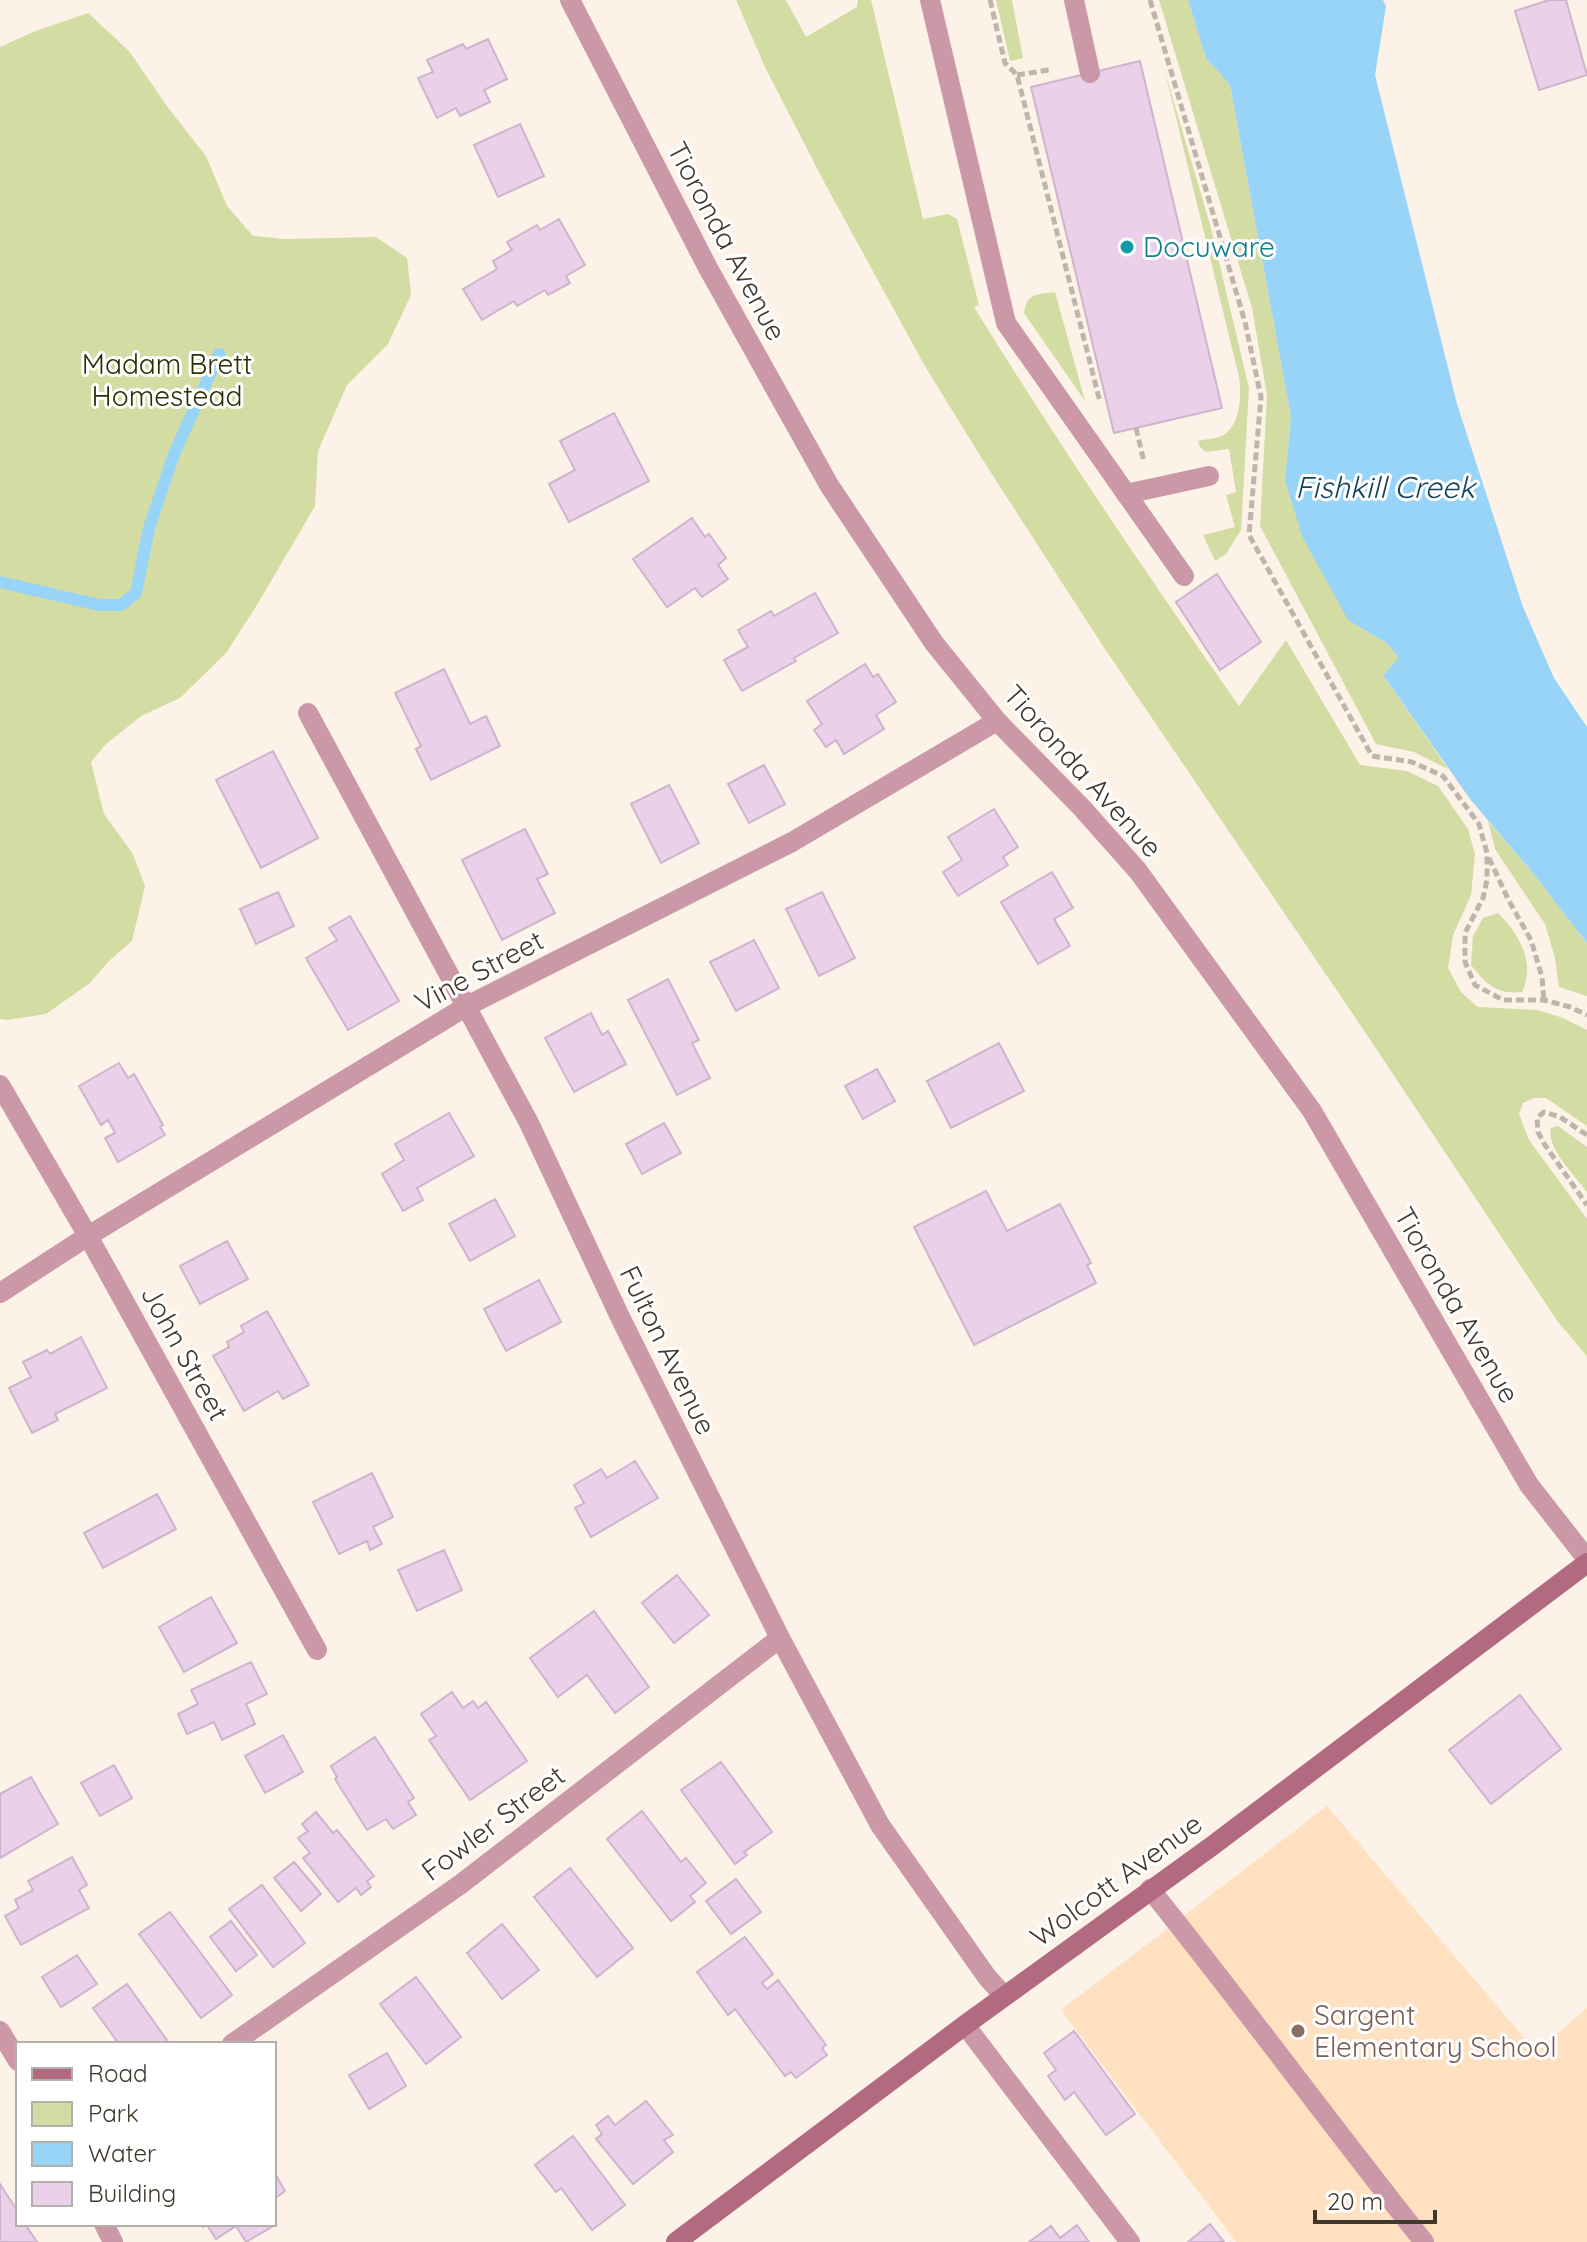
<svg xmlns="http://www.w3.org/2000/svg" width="1587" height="2242" font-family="Quicksand,sans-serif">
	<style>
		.built { fill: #ffe1c1 }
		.green { fill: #d2dca3 }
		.water { fill: #98d3f8 }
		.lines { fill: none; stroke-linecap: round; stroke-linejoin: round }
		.stream { stroke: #98d3f8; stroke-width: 12 }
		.building { fill: #ebd0e9; stroke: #ceb4cc; stroke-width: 2 }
		.path { stroke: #bfb6ab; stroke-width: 5; stroke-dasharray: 8 4; stroke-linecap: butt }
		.service { stroke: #ca98a6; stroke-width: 20 }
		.minor { stroke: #ca98a6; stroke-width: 20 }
		.tertiary { stroke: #ca98a6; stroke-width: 20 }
		.secondary { stroke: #b26a81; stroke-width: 20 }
		.culture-dot { fill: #0f9aa8; stroke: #fff; stroke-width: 3 }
		.education-dot { fill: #8d6e63; stroke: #fff; stroke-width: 3 }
		.labels { text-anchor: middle; stroke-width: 6; stroke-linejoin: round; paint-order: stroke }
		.street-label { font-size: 28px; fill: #41382e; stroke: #fff }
		.culture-label { font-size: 28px; fill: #0d838f; stroke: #fff; text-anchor: start }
		.park-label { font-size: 28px; fill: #2a2f01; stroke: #fff }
		.education-label { font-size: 28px; fill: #785e54; stroke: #fff; text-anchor: start }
		.water-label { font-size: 30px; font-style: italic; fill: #15445c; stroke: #fff }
	</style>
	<rect width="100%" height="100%" fill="#fcf2e7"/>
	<polygon class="built" points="1327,1806 1536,2052 1587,2008 1587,2242 1236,2242 1061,2010"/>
	<g class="green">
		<path d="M736,0H786L806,37L857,7L858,0H871L923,219L948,214L957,219L979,305L974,307C1058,443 1147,575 1239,706L1286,640L1360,765L1407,771L1438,786L1468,829L1475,854L1471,895L1453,935L1448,968L1461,992L1478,1007L1538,1010L1563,1018L1587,1030V1126L1546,1098H1534L1523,1103L1519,1114L1529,1140L1587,1219V1356L1558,1322L1363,1029L1103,646L986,465L926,368L823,180L765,67Z"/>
		<polygon points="996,0 1012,0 1023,58 1010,61"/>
		<polygon points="1159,0 1188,0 1206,58 1230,85 1291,417 1285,480 1348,620 1388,644 1400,659 1383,675 1448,769 1414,752 1376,744 1260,526 1267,395 1252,308"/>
		<polygon points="88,13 129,51 169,109 206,156 227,206 253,236 285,239 376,237 407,258 411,295 388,344 347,385 318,451 315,506 257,605 226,653 180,698 141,716 105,745 91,762 104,814 133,854 145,886 132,941 109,961 90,983 46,1014 7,1020 0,1019 0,47 33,32"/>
		<path d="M1165,72L1211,228L1249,388L1241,530L1226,554L1215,561L1203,535L1235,527L1226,495L1236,492L1229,449L1206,452L1200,447L1198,441C1206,439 1218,439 1225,434C1242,421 1241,395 1239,377Z"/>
		<path d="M1055,292L1085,401L1024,313C1027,292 1037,295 1055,292Z"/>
		<polygon points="1488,821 1532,872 1587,943 1587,996 1559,987 1555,958 1545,924 1495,849"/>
		<path d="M1498,913C1519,934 1536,963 1522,992C1497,995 1486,984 1471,965L1473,936L1483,918Z"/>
		<path d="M1558,1126L1587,1147V1192C1576,1177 1545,1146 1551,1128Z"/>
	</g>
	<polygon class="water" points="1188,0 1383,0 1386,6 1375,75 1457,404 1523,607 1554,678 1587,727 1587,943 1532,872 1470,799 1383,675 1399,658 1388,644 1348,620 1302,536 1285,480 1291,417 1230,85 1206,58"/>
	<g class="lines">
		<polyline class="stream" points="0,582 99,605 121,605 136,593 149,528 174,454 219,354"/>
	</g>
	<g class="building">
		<polygon points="1549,0 1566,0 1587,75 1539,90 1515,11"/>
		<polygon points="488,39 507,79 484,90 490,102 460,116 456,108 437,118 418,78 433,72 427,60 463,44 466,49"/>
		<polygon points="1140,61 1222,408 1114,433 1031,87"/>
		<polygon points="520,124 544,176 498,197 474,145"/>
		<polygon points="559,219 585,265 566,276 570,283 548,295 545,290 517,306 514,301 482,320 463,289 497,269 493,261 512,250 507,242 537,225 540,230"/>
		<polygon points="614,413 649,481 569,522 549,484 575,470 560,441"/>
		<polygon points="692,518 705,537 709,534 726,558 718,565 728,579 702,597 695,588 667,607 633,559"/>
		<polygon points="1217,574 1261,642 1220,670 1176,602"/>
		<polygon points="815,593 838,633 794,658 796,661 742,691 724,660 748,647 738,630 771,611 774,616"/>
		<polygon points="865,664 873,677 878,674 896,702 876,715 884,729 844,754 836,740 826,747 814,730 822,724 807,701"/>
		<polygon points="444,669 470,724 486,716 500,746 431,780 416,749 421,746 395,693"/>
		<polygon points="273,751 318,838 261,868 216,780"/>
		<polygon points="764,765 785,804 749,823 728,784"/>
		<polygon points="669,785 699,843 661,863 631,804"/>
		<polygon points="994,809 1018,847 1003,857 1008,865 958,896 943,872 962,860 948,837"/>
		<polygon points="525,829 548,874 537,879 555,913 502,940 462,860"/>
		<polygon points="1052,872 1073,908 1054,919 1070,946 1038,964 1001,902"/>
		<polygon points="278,892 294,926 256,944 240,909"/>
		<polygon points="822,892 855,958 819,976 786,909"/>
		<polygon points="350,916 399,1001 348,1030 306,958 337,940 329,928"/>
		<polygon points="754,940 779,988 736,1011 710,962"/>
		<polygon points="668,979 699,1040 692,1043 710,1078 677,1095 628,1000"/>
		<polygon points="591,1013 602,1035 608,1031 626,1064 574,1092 545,1038"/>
		<polygon points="999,1043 1024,1091 951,1128 927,1081"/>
		<polygon points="119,1063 128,1078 134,1074 163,1125 160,1127 165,1135 118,1162 105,1138 115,1133 108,1120 101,1125 79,1086"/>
		<polygon points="877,1069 895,1101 863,1119 845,1086"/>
		<polygon points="449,1113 474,1156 417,1188 423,1200 403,1211 382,1174 404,1160 395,1144"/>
		<polygon points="664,1123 681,1153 642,1174 626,1144"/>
		<polygon points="986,1191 1007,1231 1060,1204 1091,1263 1087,1265 1096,1283 974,1345 914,1227"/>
		<polygon points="495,1199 515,1236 470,1261 449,1224"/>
		<polygon points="227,1241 248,1279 200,1304 180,1266"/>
		<polygon points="539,1280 561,1322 506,1351 484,1309"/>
		<polygon points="267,1311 309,1385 283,1399 278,1391 244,1411 213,1356 229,1347 227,1342 244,1332 241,1326"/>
		<polygon points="81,1337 107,1388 55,1414 58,1420 32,1433 9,1388 31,1377 23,1362 47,1350 50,1354"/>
		<polygon points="635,1461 658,1498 591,1537 575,1508 584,1503 574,1485 601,1469 607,1478"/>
		<polygon points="372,1473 393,1517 373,1527 382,1544 370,1550 367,1541 339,1554 313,1502"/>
		<polygon points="157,1494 176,1529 103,1568 84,1533"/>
		<polygon points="444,1550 462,1590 417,1611 398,1570"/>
		<polygon points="677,1575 709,1615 674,1643 642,1603"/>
		<polygon points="211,1597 237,1643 184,1672 159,1627"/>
		<polygon points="594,1611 649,1687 615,1713 587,1675 558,1697 530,1658"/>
		<polygon points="251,1662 267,1694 246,1704 255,1724 222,1740 214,1722 187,1734 178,1714 198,1704 191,1690"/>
		<polygon points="452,1692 463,1708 473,1701 478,1708 486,1702 527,1761 470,1800 429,1740 436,1736 421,1714"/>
		<polygon points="1520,1695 1561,1749 1491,1804 1449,1750"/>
		<polygon points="283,1735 303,1772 265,1793 245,1756"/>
		<polygon points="375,1737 414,1798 408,1802 416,1815 393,1829 386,1819 367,1830 335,1779 337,1777 331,1766"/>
		<polygon points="721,1762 772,1832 744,1852 747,1855 735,1864 681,1790"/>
		<polygon points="114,1765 132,1798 100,1816 81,1783"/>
		<polygon points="31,1777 58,1824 0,1858 0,1794"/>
		<polygon points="642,1811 681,1862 686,1858 706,1883 690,1896 695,1902 671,1921 607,1839"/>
		<polygon points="316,1812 333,1833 337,1830 374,1876 367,1881 371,1887 361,1895 356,1888 338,1902 303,1858 310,1853 298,1838 308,1831 302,1824"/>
		<polygon points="72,1857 87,1885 79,1890 89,1908 21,1945 5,1916 19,1908 15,1900 33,1890 28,1881"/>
		<polygon points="294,1862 321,1894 301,1911 274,1878"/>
		<polygon points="570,1868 633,1948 597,1977 534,1897"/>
		<polygon points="736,1879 761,1912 731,1934 706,1901"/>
		<polygon points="262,1885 305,1943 273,1967 229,1909"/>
		<polygon points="170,1912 232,1995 201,2018 139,1934"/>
		<polygon points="231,1921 257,1955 236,1971 210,1937"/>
		<polygon points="502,1924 539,1970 502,1999 467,1953"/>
		<polygon points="745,1937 773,1974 762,1983 767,1989 778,1980 826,2045 822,2048 827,2055 796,2078 791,2072 785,2076 735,2009 728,2015 697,1972"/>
		<polygon points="77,1955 97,1984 61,2007 42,1977"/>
		<polygon points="416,1977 461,2037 426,2064 380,2004"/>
		<polygon points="127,1984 169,2043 167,2044 119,2044 93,2008"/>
		<polygon points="1074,2031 1135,2114 1106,2135 1074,2092 1065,2100 1048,2076 1056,2070 1044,2053"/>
		<polygon points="387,2053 406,2086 369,2109 349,2075"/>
		<polygon points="646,2101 673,2135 664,2140 673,2152 633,2184 596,2139 602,2134 596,2125 608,2116 615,2125"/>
		<polygon points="573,2136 625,2205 592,2230 561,2188 556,2192 535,2165"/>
		<polygon points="274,2172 285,2191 274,2199"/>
		<polygon points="0,2184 18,2212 18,2224 25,2224 37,2242 0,2242"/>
		<polygon points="274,2223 275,2225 246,2242 236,2226 216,2239 207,2225 203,2227 201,2224"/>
		<polygon points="1210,2224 1224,2242 1188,2242"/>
		<polygon points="1077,2225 1089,2242 1029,2242 1051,2226 1060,2238"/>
	</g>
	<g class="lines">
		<g class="path">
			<polyline points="990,0 1005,63 1017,75 1100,402"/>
			<polyline points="1150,0 1245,322 1261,397 1249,535 1372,756 1412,762 1443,776 1479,824 1487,853 1487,880 1483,898 1465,933 1465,962 1475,985 1503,1000 1544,1000 1570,1007 1587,1015"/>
			<polyline points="1017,75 1049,70"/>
			<polyline points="1136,428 1144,462"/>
			<polyline points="1489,858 1509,901 1531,940 1542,977 1544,1000"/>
			<polyline points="1587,1135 1560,1117 1544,1112 1537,1118 1538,1132 1545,1145 1587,1205"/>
		</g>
		<g class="service">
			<polyline points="930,0 1006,323 1184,576"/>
			<polyline points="1074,0 1090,73"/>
			<polyline points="1126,494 1209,476"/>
			<polyline points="965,2025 1130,2242"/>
		</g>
		<g class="minor">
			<polyline points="570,0 708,268 829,485 934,643 997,721 1082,808 1138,871 1312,1111 1529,1485 1587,1559"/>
			<polyline points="308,713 529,1123 621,1319 780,1638 880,1825 987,1977 1004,1996"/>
			<polyline points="0,1085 88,1236 317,1650"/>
			<polyline points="0,1293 88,1236 467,1006 792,842 997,721"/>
			<path d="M1150,1889C1243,2005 1331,2125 1424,2242"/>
			<polyline points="232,2044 461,1884 780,1638"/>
		</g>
		<g class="tertiary">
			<polyline points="0,2031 18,2061"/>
			<polyline points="104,2224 113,2242"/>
		</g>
		<polyline class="secondary" points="676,2242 965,2025 1212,1846 1587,1563"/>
	</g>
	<circle class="culture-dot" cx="1127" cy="247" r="8"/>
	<circle class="education-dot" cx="1298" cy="2031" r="8"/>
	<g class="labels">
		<g class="street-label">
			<text transform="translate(727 241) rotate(62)" y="10">Tioronda Avenue</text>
			<text transform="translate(1083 771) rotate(48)" y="10">Tioronda Avenue</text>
			<text transform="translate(479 971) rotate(-28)" y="10">Vine Street</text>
			<text transform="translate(1457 1305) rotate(60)" y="10">Tioronda Avenue</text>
			<text transform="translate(668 1350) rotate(64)" y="10">Fulton Avenue</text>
			<text transform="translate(185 1353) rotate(61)" y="10">John Street</text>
			<text transform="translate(493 1823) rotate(-37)" y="10">Fowler Street</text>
			<text transform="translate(1116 1880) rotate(-36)" y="10">Wolcott Avenue</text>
		</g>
		<g class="culture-label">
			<text x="1143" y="257">Docuware</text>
		</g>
		<g class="park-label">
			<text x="167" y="374">Madam Brett<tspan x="167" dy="32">Homestead</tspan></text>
		</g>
		<g class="education-label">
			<text x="1314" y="2025">Sargent<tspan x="1314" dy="32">Elementary School</tspan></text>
		</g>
		<g class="water-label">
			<text x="1385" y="498">Fishkill Creek</text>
		</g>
	</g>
	<rect x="16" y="2042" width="260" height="184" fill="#ffffff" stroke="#b3afab" stroke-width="2"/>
	<rect x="32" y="2068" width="40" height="12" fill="#b26a81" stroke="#b3afab" stroke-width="2"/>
	<text x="88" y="2082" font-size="24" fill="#41382e">Road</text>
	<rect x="32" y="2102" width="40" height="24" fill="#d2dca3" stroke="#b3afab" stroke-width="2"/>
	<text x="88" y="2122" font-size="24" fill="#41382e">Park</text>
	<rect x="32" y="2142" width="40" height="24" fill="#98d3f8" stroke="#b3afab" stroke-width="2"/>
	<text x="88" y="2162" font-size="24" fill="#41382e">Water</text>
	<rect x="32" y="2182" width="40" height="24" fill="#ebd0e9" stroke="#b3afab" stroke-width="2"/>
	<text x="88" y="2202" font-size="24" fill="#41382e">Building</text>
	<path d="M1315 2210v12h120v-12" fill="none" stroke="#41382e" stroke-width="4"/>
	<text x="1327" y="2210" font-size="24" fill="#41382e" stroke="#ffffff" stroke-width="6" paint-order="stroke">20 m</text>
</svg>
